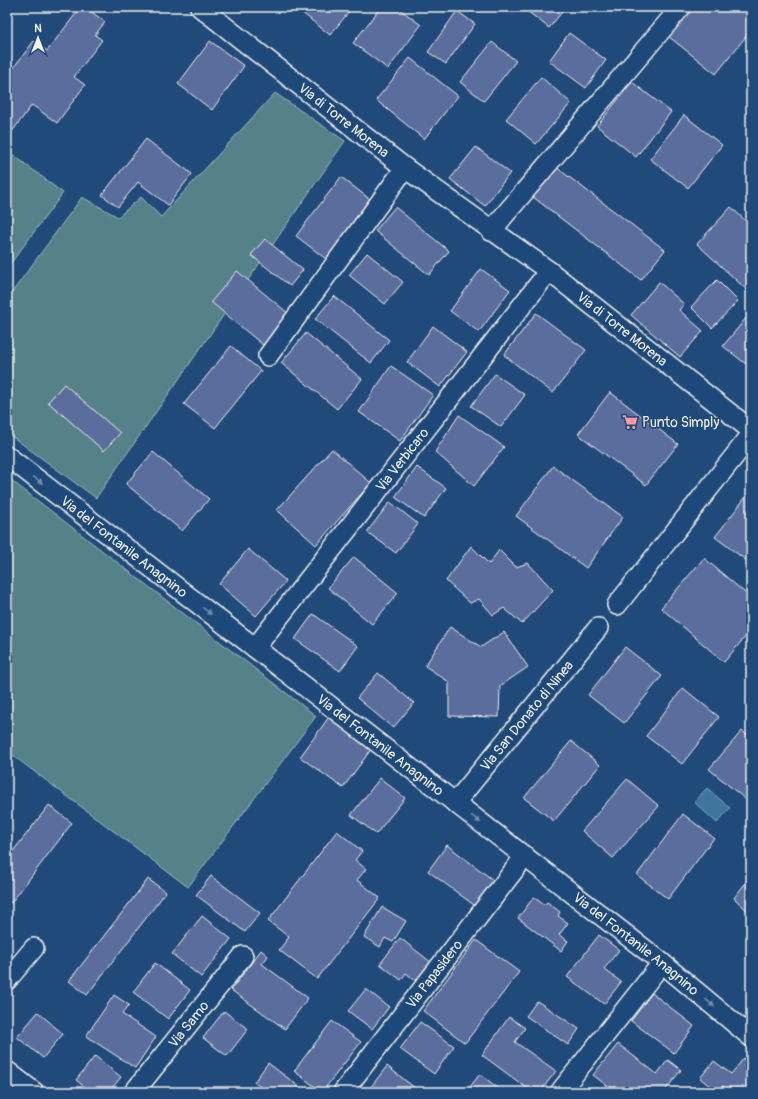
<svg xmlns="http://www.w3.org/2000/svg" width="758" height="1099" font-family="Pangolin,sans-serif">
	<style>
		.green { fill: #548189; stroke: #a4b9b8 }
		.water { fill: #41759e; stroke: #89a7bc }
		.building { fill: #5a6d9c; stroke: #f4f1e8 }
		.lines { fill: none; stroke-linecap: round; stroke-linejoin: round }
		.street-casing { stroke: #f4f1e8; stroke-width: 22 }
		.street { stroke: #1f4a7a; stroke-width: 19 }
		.oneway { fill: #748da6 }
		.labels { text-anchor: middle; stroke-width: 3.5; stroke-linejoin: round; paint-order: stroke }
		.street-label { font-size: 14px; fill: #f4f1e8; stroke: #1f4a7a }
		.poi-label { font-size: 14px; fill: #f4f1e8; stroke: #1f4a7a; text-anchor: start }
	</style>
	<rect width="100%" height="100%" fill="#1f4a7a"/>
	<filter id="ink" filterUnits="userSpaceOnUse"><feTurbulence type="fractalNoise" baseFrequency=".025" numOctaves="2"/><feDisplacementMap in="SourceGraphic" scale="8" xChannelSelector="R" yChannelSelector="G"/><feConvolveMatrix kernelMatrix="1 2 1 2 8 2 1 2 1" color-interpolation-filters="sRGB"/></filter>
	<g filter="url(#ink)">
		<g class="green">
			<polygon points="275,93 345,141 96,498 7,433 7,299 82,197 118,217 141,197 161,217"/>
			<polygon points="7,150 63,193 8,267 7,266"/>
			<polygon points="7,477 316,716 188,887 7,751"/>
		</g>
		<polygon class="water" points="707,788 730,808 717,823 694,802"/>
		<g class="building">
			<polygon points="81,7 85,7 105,22 95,35 102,40 74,77 85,85 57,123 32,105 11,133 7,130 7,76 34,41 47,51"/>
			<polygon points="295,7 353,7 330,35"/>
			<polygon points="381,7 397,7 421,25 388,69 353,43"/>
			<polygon points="522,7 566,7 549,28"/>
			<polygon points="692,7 751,7 751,30 716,74 668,36"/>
			<polygon points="457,11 475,24 446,64 428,52"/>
			<polygon points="569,33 606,60 586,88 549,61"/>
			<polygon points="210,41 244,66 212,110 178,84"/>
			<polygon points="492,42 516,61 484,101 460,82"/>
			<polygon points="410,58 458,96 424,139 376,100"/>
			<polygon points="541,77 571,103 536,144 506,119"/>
			<polygon points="632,82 671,112 636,157 597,126"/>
			<polygon points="684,115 722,145 688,188 650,159"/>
			<polygon points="146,139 192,174 168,205 138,182 118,207 102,195"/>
			<polygon points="476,147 510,173 485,206 450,179"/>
			<polygon points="556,167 665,250 641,280 533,197"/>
			<polygon points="341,177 371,200 326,259 296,236"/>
			<polygon points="751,188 751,200 745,195"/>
			<polygon points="395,207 449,251 429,275 375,231"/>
			<polygon points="731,207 751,226 751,288 748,291 697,244"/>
			<polygon points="265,239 303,270 290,286 251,255"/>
			<polygon points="367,253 403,282 385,304 349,275"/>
			<polygon points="481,269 510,290 479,332 450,311"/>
			<polygon points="237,271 289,314 263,345 211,302"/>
			<polygon points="717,280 738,301 712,328 691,307"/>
			<polygon points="659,282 684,304 679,310 703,331 680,357 631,315"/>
			<polygon points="334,296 389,340 371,363 315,319"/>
			<polygon points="751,312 751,368 723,346"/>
			<polygon points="536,313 586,350 553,393 504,355"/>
			<polygon points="433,326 467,352 440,387 407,362"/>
			<polygon points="306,333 362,379 337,409 281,363"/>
			<polygon points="231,346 261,371 215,428 184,404"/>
			<polygon points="391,366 433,395 400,441 359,412"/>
			<polygon points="495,374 525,395 501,427 471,406"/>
			<polygon points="64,384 120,433 104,451 48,402"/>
			<polygon points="610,392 678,444 646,485 578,434"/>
			<polygon points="459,415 504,447 474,486 435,452"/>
			<polygon points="332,449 371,483 316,545 277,510"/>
			<polygon points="153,452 209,499 182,531 126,484"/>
			<polygon points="553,466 623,517 586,568 516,516"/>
			<polygon points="417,467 446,488 424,518 395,497"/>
			<polygon points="751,490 751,564 715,537"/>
			<polygon points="390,502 418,524 396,553 367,532"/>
			<polygon points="471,546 489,564 499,550 516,567 528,563 553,590 522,624 504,608 493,615 479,599 470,603 446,581"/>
			<polygon points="248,549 286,581 256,616 219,584"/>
			<polygon points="354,557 398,593 372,624 328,588"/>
			<polygon points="704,558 751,598 751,630 724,662 661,608"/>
			<polygon points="313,614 358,646 340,671 295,639"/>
			<polygon points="450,627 481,647 504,632 528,667 500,686 499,717 449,716 449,682 425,666"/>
			<polygon points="625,647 662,676 624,723 588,695"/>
			<polygon points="378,673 414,703 393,728 357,698"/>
			<polygon points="683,688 719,717 682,764 646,736"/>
			<polygon points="329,717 372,748 343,788 300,757"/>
			<polygon points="742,731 751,738 751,804 709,769"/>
			<polygon points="571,741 600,765 554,821 524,798"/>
			<polygon points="380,778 405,798 376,834 351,815"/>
			<polygon points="627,779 659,806 613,858 582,831"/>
			<polygon points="49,805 72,823 11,903 7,900 7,859"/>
			<polygon points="683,814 714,838 668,899 637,875"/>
			<polygon points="337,831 362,851 355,860 366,869 357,880 380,898 317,979 279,950 289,937 268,921"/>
			<polygon points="447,845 497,883 478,908 428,871"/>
			<polygon points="211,876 260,913 245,932 196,895"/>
			<polygon points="751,876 751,914 734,898"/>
			<polygon points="148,879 166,892 87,995 69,981"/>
			<polygon points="534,897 544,905 547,902 560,912 558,916 568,923 559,935 568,941 561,951 518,918"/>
			<polygon points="382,907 406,921 393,942 385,938 380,947 364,937"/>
			<polygon points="202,916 231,939 201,977 172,954"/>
			<polygon points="599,935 619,950 604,969 621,982 604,1004 567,977"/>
			<polygon points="400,938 432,963 417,982 406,973 401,980 380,964"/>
			<polygon points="476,940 519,972 465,1043 423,1011"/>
			<polygon points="261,950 268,956 262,964 308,998 285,1029 231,990"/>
			<polygon points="155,963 190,990 168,1019 133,992"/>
			<polygon points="366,989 389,1007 372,1029 348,1011"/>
			<polygon points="652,993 694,1026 674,1053 631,1021"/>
			<polygon points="114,995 129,1005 122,1014 156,1037 135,1068 86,1036"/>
			<polygon points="537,1001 579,1029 568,1045 526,1016"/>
			<polygon points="224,1011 248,1029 227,1056 203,1038"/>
			<polygon points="38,1012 63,1034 43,1058 17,1037"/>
			<polygon points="509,1017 525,1028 515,1042 556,1071 540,1092 532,1092 482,1055"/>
			<polygon points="332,1021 361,1042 322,1092 294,1071"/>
			<polygon points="420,1022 454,1046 434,1074 400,1049"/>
			<polygon points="618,1044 657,1074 668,1060 681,1070 664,1092 652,1092 648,1089 645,1092 615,1092 593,1075"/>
			<polygon points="95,1056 121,1077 109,1092 91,1092 76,1080"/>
			<polygon points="744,1058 751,1063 751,1092 730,1092 723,1086 717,1092 700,1078 714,1061 731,1074"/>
			<polygon points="268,1063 306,1092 268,1092 254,1082"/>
			<polygon points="387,1066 420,1092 367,1092"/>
			<polygon points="480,1074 503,1092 466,1092"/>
			<polygon points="7,1082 13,1087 9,1092 7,1092"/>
		</g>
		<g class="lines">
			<defs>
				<g id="street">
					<path id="s1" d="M200,7L405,168L549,271L751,430"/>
					<polyline points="491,231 681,7"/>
					<polyline points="268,356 405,168"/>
					<path id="s2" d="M7,456L656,958L751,1037"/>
					<polyline points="617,605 751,435"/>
					<path id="s3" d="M255,648L549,271"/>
					<path id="s4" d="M455,803L598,628"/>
					<polyline points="7,980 34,948"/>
					<polyline points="7,1071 34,1092"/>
					<path id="s5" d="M134,1092L243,956"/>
					<path id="s6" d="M343,1092L525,856"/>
					<polyline points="560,1092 662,963"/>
				</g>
			</defs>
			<use href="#street" class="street-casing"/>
			<use href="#street" class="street"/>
		</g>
		<defs><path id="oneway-solid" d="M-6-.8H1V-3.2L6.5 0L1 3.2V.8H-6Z"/></defs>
		<g class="oneway">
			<use href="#oneway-solid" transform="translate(38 480) rotate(38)"/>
			<use href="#oneway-solid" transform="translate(207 611) rotate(38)"/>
			<use href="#oneway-solid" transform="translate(476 819) rotate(38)"/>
			<use href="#oneway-solid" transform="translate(710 1003) rotate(40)"/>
		</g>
	</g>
	<defs>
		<symbol id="supermarket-bare" viewBox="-9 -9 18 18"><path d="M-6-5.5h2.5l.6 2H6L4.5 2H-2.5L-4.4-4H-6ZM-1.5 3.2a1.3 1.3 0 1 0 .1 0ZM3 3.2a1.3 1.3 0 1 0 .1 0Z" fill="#ff9aa2" stroke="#1f4a7a" stroke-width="2.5" paint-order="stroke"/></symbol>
	</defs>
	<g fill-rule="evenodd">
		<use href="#supermarket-bare" x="619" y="411" width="22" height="22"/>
	</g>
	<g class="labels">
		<g class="street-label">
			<text dy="5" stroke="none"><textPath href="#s1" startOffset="183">Via di Torre Morena</textPath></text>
			<text dy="5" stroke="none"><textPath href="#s1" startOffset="531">Via di Torre Morena</textPath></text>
			<text dy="5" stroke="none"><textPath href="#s3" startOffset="239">Via Verbicaro</textPath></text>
			<text dy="5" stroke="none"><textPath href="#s2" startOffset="148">Via del Fontanile Anagnino</textPath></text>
			<text dy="5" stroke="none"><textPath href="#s4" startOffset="113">Via San Donato di Ninea</textPath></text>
			<text dy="5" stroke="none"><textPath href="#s2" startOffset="472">Via del Fontanile Anagnino</textPath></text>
			<text dy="5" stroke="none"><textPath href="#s2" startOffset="796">Via del Fontanile Anagnino</textPath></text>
			<text dy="5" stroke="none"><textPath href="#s6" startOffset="149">Via Papasidero</textPath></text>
			<text dy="5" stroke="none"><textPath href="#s5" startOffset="87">Via Samo</textPath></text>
		</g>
		<g class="poi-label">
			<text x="642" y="427">Punto Simply</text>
		</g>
	</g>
	<rect width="758" height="1099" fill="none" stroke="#1f4a7a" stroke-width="24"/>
	<rect x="12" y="12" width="734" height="1075" fill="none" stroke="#f4f1e8" stroke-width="1.5" filter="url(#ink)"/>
	<g transform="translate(38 38)" stroke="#1f4a7a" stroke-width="3" paint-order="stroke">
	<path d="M0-3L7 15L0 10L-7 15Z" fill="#f4f1e8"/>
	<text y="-6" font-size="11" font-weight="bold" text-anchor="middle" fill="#f4f1e8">N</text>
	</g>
</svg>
